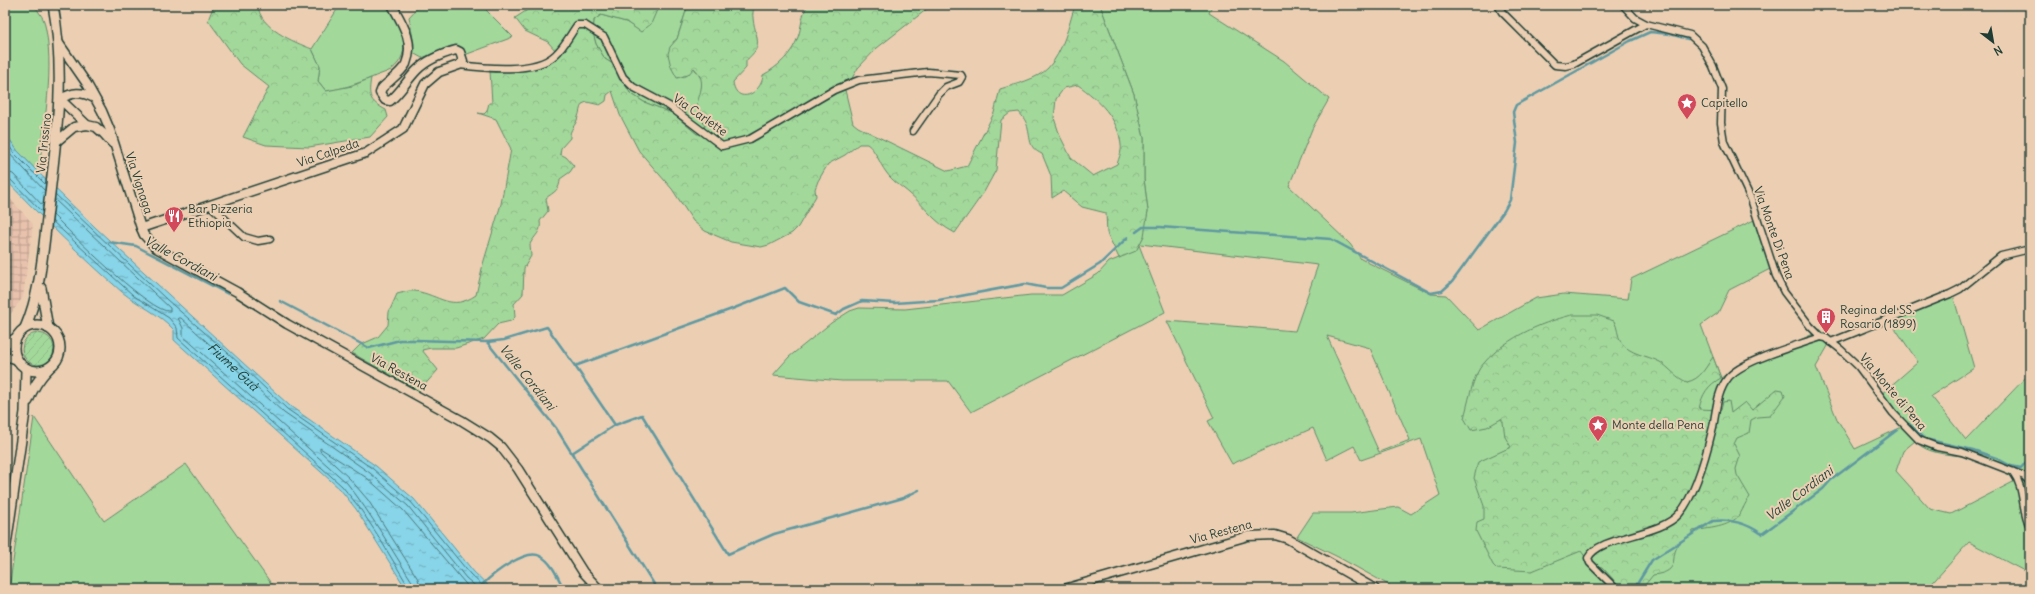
<svg xmlns="http://www.w3.org/2000/svg" width="2035" height="594" font-family="Delius,sans-serif">
	<style>
		.industrial { fill: url(#industrial-grid) }
		.grass { fill: #a3d89b; stroke: #618a68; fill-rule: evenodd }
		.forest { fill: url(#forest-crowns); stroke: #618a68; fill-rule: evenodd }
		.garden { fill: url(#garden-furrows); stroke: #618a68 }
		.water { fill: url(#water-ripples); stroke: #5e98a0 }
		.lines { fill: none; stroke-linecap: round; stroke-linejoin: round }
		.shore { stroke: #49797c; stroke-width: 1 }
		.stream { stroke: #5e98a0; stroke-width: 2.5 }
		.minor-casing { stroke: #1f3d34; stroke-width: 9 }
		.tertiary-casing { stroke: #1f3d34; stroke-width: 11 }
		.secondary-casing { stroke: #1f3d34; stroke-width: 12 }
		.minor { stroke: #eccfb3; stroke-width: 6 }
		.tertiary { stroke: #eccfb3; stroke-width: 8 }
		.secondary { stroke: #eccfb3; stroke-width: 9 }
		.labels { text-anchor: middle; stroke-width: 4; stroke-linejoin: round; paint-order: stroke }
		.poi-label { font-size: 12px; fill: #1f3d34; stroke: #eccfb3; text-anchor: start }
		.street-label { font-size: 12px; fill: #1f3d34; stroke: #eccfb3 }
		.water-label { font-size: 13px; font-style: italic; fill: #24453d; stroke: #eccfb3 }
	</style>
	<defs>
		<pattern id="industrial-grid" width="8" height="8" patternUnits="userSpaceOnUse"><rect width="8" height="8" fill="#e8c2ad"/><path d="M0 4h8M4 0v8" fill="none" stroke="#bb9f8e"/></pattern>
		<pattern id="forest-crowns" width="20" height="18" patternUnits="userSpaceOnUse"><rect width="20" height="18" fill="#a3d89b"/><path d="M2 6a3 3 0 1 1 6 0M12 15a3 3 0 1 1 6 0" fill="none" stroke="#8cba86"/></pattern>
		<pattern id="garden-furrows" width="10" height="10" patternUnits="userSpaceOnUse"><rect width="10" height="10" fill="#a3d89b"/><path d="M-1 1l2-2M0 10L10 0M9 11l2-2" fill="none" stroke="#8cba86"/></pattern>
		<pattern id="water-ripples" width="26" height="14" patternUnits="userSpaceOnUse"><rect width="26" height="14" fill="#88d4e8"/><path d="M2 4q2-2 4 0t4 0M15 11q2-2 4 0t4 0" fill="none" stroke="#6fadbd"/></pattern>
	</defs>
	<rect width="100%" height="100%" fill="#eccfb3"/>
	<filter id="ink" filterUnits="userSpaceOnUse"><feTurbulence type="fractalNoise" baseFrequency=".025" numOctaves="2"/><feDisplacementMap in="SourceGraphic" scale="8" xChannelSelector="R" yChannelSelector="G"/><feConvolveMatrix kernelMatrix="1 2 1 2 8 2 1 2 1" color-interpolation-filters="sRGB"/></filter>
	<g filter="url(#ink)">
		<polygon class="industrial" points="5,193 33,224 23,297 5,322"/>
		<g class="grass">
			<path d="M5,5H35C37,11 42,15 44,21C56,68 43,124 39,173L17,150L5,133Z"/>
			<path d="M340,5H390C400,25 415,52 391,70C385,73 377,75 371,78C356,84 342,89 326,91L318,81L320,66L312,49Z"/>
			<polygon points="420,5 481,5 513,37 462,56 458,47 451,46 422,58 413,53 414,44 409,17"/>
			<polygon points="659,5 688,5 677,39 673,42 683,77 694,68 702,80 701,94 697,104 705,126 703,134 697,134 672,113 644,102 630,93 613,64 605,59 596,44 593,33 594,20 601,15 626,22 641,31"/>
			<path d="M1100,5H1212L1209,13L1284,61L1329,99L1312,129L1289,186L1350,244L1361,259L1431,294L1446,295L1479,330L1536,298L1564,294L1628,299L1631,279L1754,220L1770,269L1729,290L1718,313L1701,325L1721,378L1732,370L1811,335L1820,329L1824,333L1825,332L1832,339L1816,367L1837,419L1855,449L1904,426L1879,396L1918,362L1891,322L1953,295L1974,368L1931,396L1966,440L2030,373V574L1969,542L1927,589H1396L1338,557L1297,537L1313,513H1351L1398,507L1411,514L1440,495L1421,439L1361,460L1354,446L1327,460L1313,428L1232,464L1208,421L1214,418L1167,321L1295,331L1318,265L1140,244L1148,211L1144,179V138L1134,94ZM1327,336L1370,348L1410,440L1379,452ZM1915,441C1928,455 1950,454 1968,457C1981,460 2008,470 2015,481L1951,514L1930,509L1896,471L1903,451Z"/>
			<polygon points="1139,245 1165,312 971,412 948,381 842,381 773,375 789,357 831,323 850,311 859,308 905,309 1031,295 1062,295 1098,274 1109,262 1119,258"/>
			<polygon points="34,417 104,521 186,464 275,589 9,589"/>
		</g>
		<g class="forest">
			<path d="M214,5H258C259,28 294,42 312,49L320,66L318,81L326,91L352,86L371,78C368,96 369,101 386,110L388,117L370,137L309,147L266,145L243,137L269,87L240,64L208,20Z"/>
			<path d="M535,5H659L651,24L641,32L626,22L601,15L594,20L593,33L596,44L605,59L613,64L630,93L644,102L672,113L697,134H702L705,126L697,104C701,89 706,80 694,68L688,75L677,78L671,67L668,54L670,47L677,39L688,5H755C748,18 760,36 757,46C756,52 750,56 746,61V68L733,82C736,106 762,94 763,75C778,67 792,54 798,37C802,26 801,15 808,5H936L927,9L877,48L858,68L845,90L853,123L858,127L948,171L967,166L994,113L1000,89C1013,85 1038,79 1048,68C1063,52 1069,25 1075,5H1100L1134,94L1144,138V179L1148,211L1144,236L1136,251L1119,258L1107,233L1106,213L1082,207L1063,191L1052,198L1051,176L1042,154C1029,148 1031,142 1028,129C1027,122 1023,117 1019,112L1010,113L1001,120L996,170L984,192L955,233C932,221 927,208 909,193C901,186 892,181 886,172C879,163 876,150 867,144H859L845,155L828,164L818,181L815,189L816,196L798,227L792,233L769,245L761,247L731,242L705,231L693,221L672,189L639,151L620,115L612,91L607,95L606,101L600,105L587,102L582,104C579,110 580,112 578,117C576,126 569,129 570,138L561,148L560,154L566,157L574,166L570,172L560,179C560,190 554,192 546,198L548,211L540,221C542,232 535,235 530,244L531,256L524,268L523,294L514,304L515,317L511,321L498,324L484,339L456,348H431L422,350L438,370L419,391L352,353L360,345L378,337L388,325L389,312L397,294C402,293 409,290 415,291C440,295 451,312 476,295L483,264L501,204L511,149L496,119L478,113L484,114L487,111L489,103H492L490,71L542,67L560,48L555,50L548,42L525,31L515,18ZM1078,85C1098,99 1119,119 1121,145C1122,151 1119,158 1117,164L1093,176L1071,158L1060,136L1054,118L1056,99L1064,88Z"/>
			<path d="M1572,315H1597L1614,321C1618,328 1617,335 1621,342C1630,355 1647,355 1660,362C1670,368 1676,378 1687,382C1701,379 1705,368 1713,357L1721,378C1708,385 1702,394 1699,409L1721,410L1723,402L1729,401L1731,413L1745,402L1752,410L1777,389L1783,390L1785,396L1770,416L1757,417L1751,420L1749,433L1737,438L1734,444L1740,456L1736,469L1737,475L1750,497C1745,502 1744,508 1740,514C1730,528 1708,528 1693,531C1689,538 1684,539 1679,544C1668,558 1683,571 1653,575L1645,585L1639,589H1618L1613,579L1602,567L1591,565L1581,551L1532,571L1497,569L1493,565L1476,531L1477,522L1484,519V506L1474,478L1478,462L1511,447L1505,437L1503,422L1501,419L1487,427L1471,430L1464,418C1468,404 1472,380 1480,368C1501,340 1539,323 1572,315Z"/>
		</g>
		<circle class="garden" cx="38" cy="349" r="16"/>
		<path class="water" d="M5,133L17,150L39,173L96,228L290,406L376,466L414,499L474,572L492,589H411L405,587L356,509L340,489L174,340V330C160,314 138,305 122,292C81,256 42,218 5,179Z"/>
		<g class="lines">
			<g class="shore">
				<polyline points="5,140 14,153 45,184"/>
				<polyline points="5,149 45,191"/>
				<polyline points="5,171 13,174 43,206"/>
				<polyline points="5,176 9,178 42,212"/>
				<polyline points="55,194 166,299 227,352 287,409 373,469 411,502 470,574 486,589"/>
				<path d="M53,215C70,232 151,314 170,311V308L55,200"/>
				<polyline points="52,221 134,296 169,318 177,328 178,338 342,486 359,507 377,534 410,589"/>
				<path id="s1" d="M415,589L413,583C391,549 372,515 347,483L183,336V328L178,318H181L284,413L370,473L408,506L466,578L479,589"/>
				<polyline points="421,589 418,579 368,500 350,479 320,451 320,448 367,478 403,510 470,589"/>
			</g>
			<g class="stream">
				<polyline points="1136,232 1143,227 1160,227 1331,239 1431,293 1442,291 1452,282 1504,211 1510,200 1517,143 1513,112 1516,105 1630,41 1650,32 1670,34 1688,39"/>
				<polyline points="109,242 136,246 228,294"/>
				<polyline points="280,301 369,348 400,340 413,340 487,342 556,428 657,589"/>
				<polyline points="487,342 504,340 547,327 575,366 732,309 785,288 799,302 836,315 844,309 862,301 895,303 939,300 1025,284 1046,288 1061,288 1100,264 1128,237"/>
				<polyline points="575,366 615,425"/>
				<polyline points="1909,424 1925,439 1973,450 1996,458 2011,466 2021,468 2030,457"/>
				<polyline points="572,453 615,425 642,415 728,554 774,534 903,498 919,490"/>
				<path d="M483,584C493,574 526,548 540,556C552,562 558,578 564,589"/>
				<path d="M1634,589L1652,560L1713,521C1732,519 1746,523 1762,534L1823,489L1831,480L1897,430"/>
			</g>
			<defs>
				<g id="minor">
					<polyline points="1498,5 1502,12 1555,65 1566,66 1574,64 1646,24"/>
					<polyline points="1623,5 1635,18 1646,24 1690,35 1702,46 1713,66 1722,89 1721,123 1724,142 1751,199 1776,276 1784,292 1810,326 1821,337 1826,338 1840,349 1858,366 1893,413 1919,440 1937,447 1962,452 2024,476 2030,482"/>
					<path d="M459,65C484,68 535,74 555,55C564,47 570,35 577,25H585L604,37L623,77L633,87L669,106L722,146L750,139L834,90L859,80L928,72L961,75L962,77L959,82L946,87L939,94L913,131"/>
					<polyline points="210,205 244,237 258,241 270,239"/>
					<polyline points="1831,342 1950,294 1960,289 2001,256 2030,249"/>
					<path d="M2013,472C2025,488 2021,509 2030,527"/>
					<path d="M1616,589L1590,563L1588,558C1600,535 1659,537 1679,514C1696,495 1707,452 1713,427C1716,412 1717,391 1728,378C1742,360 1799,345 1821,337"/>
				</g>
				<g id="tertiary">
					<polyline points="58,42 87,84 102,111 110,130 141,228 144,235 156,248 237,292 287,324 461,420 490,438 501,447 518,469 583,572 599,589"/>
					<path d="M94,98C81,91 73,92 60,99L87,125L96,127L104,134L112,143"/>
					<polyline points="56,142 74,127 87,125"/>
					<path d="M141,228L366,153L403,129L425,84L439,72L459,65L463,61L460,52L456,50C442,54 428,59 417,70C407,80 401,92 390,101L385,100L380,93L382,88C388,82 402,72 406,64C415,42 402,23 392,5"/>
					<polyline points="5,344 17,337"/>
					<polyline points="5,356 18,360"/>
					<polyline points="1064,589 1248,536 1275,535 1288,539 1375,589"/>
				</g>
				<g id="secondary">
					<polyline points="41,288 48,328"/>
					<circle cx="37" cy="348" r="23"/>
					<path d="M25,328C41,291 43,250 48,210C56,141 66,75 53,5"/>
					<path d="M28,401C33,387 39,378 49,368"/>
					<polyline points="5,552 25,412 26,369"/>
				</g>
			</defs>
			<use href="#minor" class="minor-casing"/>
			<use href="#tertiary" class="tertiary-casing"/>
			<use href="#secondary" class="secondary-casing"/>
			<use href="#minor" class="minor"/>
			<use href="#tertiary" class="tertiary"/>
			<use href="#secondary" class="secondary"/>
		</g>
	</g>
	<defs>
		<symbol id="sight-pin" viewBox="-11 -11 22 30"><path d="M0 17L-7.5 6A9.5 9.5 0 1 1 7.5 6Z" fill="#d1495b" stroke="#eccfb3"/><path d="M0-6L1.8-2.2L6-1.7L2.9 1.2L3.7 5.4L0 3.3L-3.7 5.4L-2.9 1.2L-6-1.7L-1.8-2.2Z" fill="#fff"/></symbol>
		<symbol id="restaurant-pin" viewBox="-11 -11 22 30"><path d="M0 17L-7.5 6A9.5 9.5 0 1 1 7.5 6Z" fill="#d1495b" stroke="#eccfb3"/><path d="M-5-6h1v4h1v-4h1v4h1v-4h1v5L-1.5 .5V6h-2V.5L-5-1ZM5-6V6H3V1.5H1.5Q1.5-4 5-6Z" fill="#fff"/></symbol>
		<symbol id="building-pin" viewBox="-11 -11 22 30"><path d="M0 17L-7.5 6A9.5 9.5 0 1 1 7.5 6Z" fill="#d1495b" stroke="#eccfb3"/><path d="M-4-6H4V6H1V3H-1V6H-4ZM-2.5-4.3h1.7v1.8h-1.7ZM.8-4.3h1.7v1.8H.8ZM-2.5-1h1.7V.8h-1.7ZM.8-1h1.7V.8H.8Z" fill="#fff"/></symbol>
	</defs>
	<g fill-rule="evenodd">
		<use href="#sight-pin" x="1676" y="92" width="22" height="30"/>
		<use href="#restaurant-pin" x="163" y="205" width="22" height="30"/>
		<use href="#building-pin" x="1815" y="306" width="22" height="30"/>
		<use href="#sight-pin" x="1587" y="414" width="22" height="30"/>
	</g>
	<g class="labels">
		<g class="poi-label">
			<text x="1701" y="107">Capitello</text>
			<text x="188" y="213">Bar Pizzeria<tspan x="188" dy="14">Ethiopia</tspan></text>
			<text x="1840" y="314">Regina del SS.<tspan x="1840" dy="14">Rosario (1899)</tspan></text>
			<text x="1612" y="429">Monte della Pena</text>
		</g>
		<g class="street-label">
			<text transform="translate(700 115) rotate(35)" y="4">Via Carlette</text>
			<text transform="translate(44 143) rotate(-84)" y="4">Via Trissino</text>
			<text transform="translate(328 153) rotate(-19)" y="4">Via Calpeda</text>
			<text transform="translate(139 183) rotate(72)" y="4">Via Vignaga</text>
			<text transform="translate(1774 233) rotate(70)" y="4">Via Monte Di Pena</text>
			<text transform="translate(399 372) rotate(29)" y="4">Via Restena</text>
			<text transform="translate(1893 392) rotate(50)" y="4">Via Monte di Pena</text>
			<text transform="translate(1221 532) rotate(-15)" y="4">Via Restena</text>
		</g>
		<g class="water-label">
			<text transform="translate(181 258) rotate(28)" y="5">Valle Cordiani</text>
			<text dy="5" stroke="none"><textPath href="#s1" startOffset="440">Fiume Guà</textPath></text>
			<text transform="translate(528 377) rotate(51)" y="5">Valle Cordiani</text>
			<text transform="translate(1799 493) rotate(-37)" y="5">Valle Cordiani</text>
		</g>
	</g>
	<rect width="2035" height="594" fill="none" stroke="#eccfb3" stroke-width="20"/>
	<rect x="10" y="10" width="2015" height="574" fill="none" stroke="#1f3d34" stroke-width="1.5" filter="url(#ink)"/>
	<g transform="translate(1993 42) rotate(149)" stroke="#eccfb3" stroke-width="3" paint-order="stroke">
	<path d="M0-3L7 15L0 10L-7 15Z" fill="#1f3d34"/>
	<text y="-6" font-size="11" font-weight="bold" text-anchor="middle" fill="#1f3d34">N</text>
	</g>
</svg>
